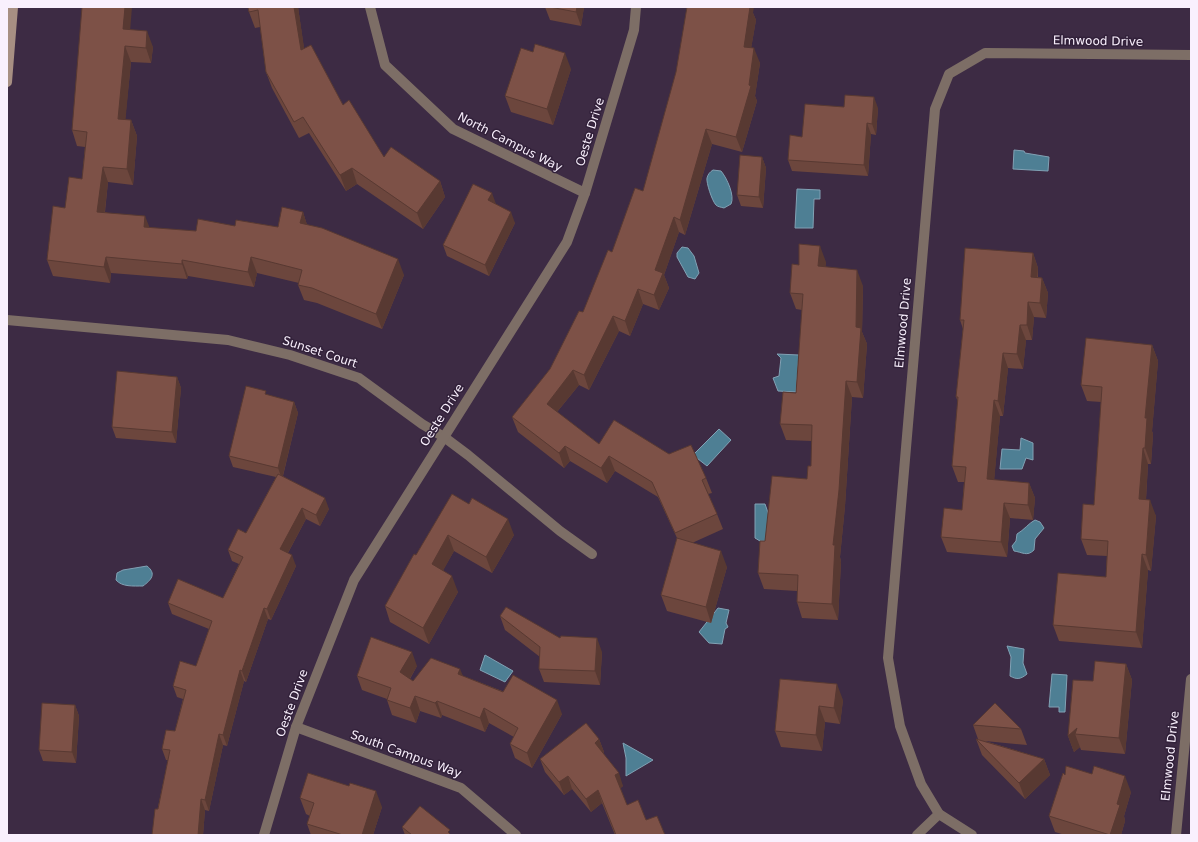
<svg xmlns="http://www.w3.org/2000/svg" width="1198" height="842" font-family="'DejaVu Sans',sans-serif">
	<style>
		.water { fill: #4e7f94; stroke: #81a1b4 }
		.lines { fill: none; stroke-linecap: round; stroke-linejoin: round }
		.minor { stroke: #7d6e66; stroke-width: 10 }
		.secondary { stroke: #a78f83; stroke-width: 10 }
		.wall { fill: #6c463d }
		.shaded-wall { fill: #583932 }
		.building { fill: #7d5147; stroke: #583932 }
		.labels { text-anchor: middle; stroke-width: 3; stroke-linejoin: round; paint-order: stroke }
		.street-label { font-size: 12px; fill: #f9f0fd; stroke: #32213a }
	</style>
	<rect width="100%" height="100%" fill="#3d2b44"/>
	<g class="water">
		<polygon points="1014,150 1024,151 1025,153 1049,157 1048,171 1013,169"/>
		<path d="M713,170L721,171C727,178 735,196 731,204L724,208C721,207 718,207 716,205C712,201 706,182 707,178C708,174 710,172 713,170Z"/>
		<polygon points="797,189 820,190 820,199 814,199 813,228 795,228"/>
		<polygon points="682,247 688,248 694,256 699,273 695,279 688,277 677,257 677,253"/>
		<polygon points="777,354 799,355 796,392 778,391 773,378 779,376 781,358"/>
		<polygon points="719,429 731,440 707,466 693,455"/>
		<polygon points="1021,438 1033,443 1033,460 1026,458 1022,469 1000,469 1002,449 1020,450"/>
		<polygon points="755,504 765,504 772,524 771,541 760,541 755,538"/>
		<path d="M1035,520L1040,522L1044,528L1035,539L1034,550C1027,557 1022,552 1014,551L1012,546L1016,541L1017,534C1024,530 1029,523 1035,520Z"/>
		<path d="M147,566C157,574 151,580 143,586C133,586 122,587 116,580L117,573L123,570Z"/>
		<polygon points="718,608 729,610 726,623 728,627 725,629 722,644 709,643 699,632"/>
		<path d="M1007,646L1024,649L1023,663L1027,674C1021,679 1017,680 1010,676L1011,657Z"/>
		<polygon points="485,655 513,671 505,682 480,670"/>
		<polygon points="1052,674 1067,675 1065,712 1059,712 1059,707 1049,707"/>
		<polygon points="623,743 653,760 626,776 626,758"/>
	</g>
	<g class="lines">
		<g class="minor">
			<polyline points="370,7 385,65 453,129 585,193"/>
			<polyline points="7,320 228,340 290,355 359,378 422,424 444,437 468,455 560,531 592,554"/>
			<polyline points="296,727 461,788 516,835"/>
			<polyline points="264,835 296,727 354,580 567,242 585,193 634,30 636,7"/>
			<polyline points="917,835 939,814"/>
			<polyline points="972,835 939,814 921,784 900,726 888,658 935,109 949,74 985,53 1191,55"/>
			<polyline points="1176,835 1191,679"/>
		</g>
		<polyline class="secondary" points="7,82 13,7"/>
	</g>
	<g class="wall">
		<polygon points="248,7 298,7 304,49 343,105 384,157 440,181 445,197 423,229 357,184 346,191 309,133 299,138 272,88 266,72 260,27 255,28 249,12"/>
		<polygon points="434,7 467,7 466,8"/>
		<polygon points="545,7 584,7 581,26 550,20"/>
		<polygon points="753,13 756,20 751,48 760,63 755,96 757,101 742,152 712,144 685,235 679,232 664,275 669,288 659,310 643,304 630,336 619,331 589,390 579,385 557,412 599,444 706,478 712,493 708,494 717,514 723,529 692,543 727,567 711,623 667,611 661,595 677,538 658,497 615,471 607,483 570,461 564,468 518,432 512,417 550,369 583,312 643,191"/>
		<polygon points="130,29 153,47 151,63 131,62 125,120 131,120 137,136 133,185 108,182 105,212 149,228 196,231 235,226 278,227 303,212 307,225 404,275 382,329 317,303 304,300 298,285 299,283 257,273 254,287 188,276 187,279 111,273 110,283 53,276 47,260 65,208 82,179 85,147 77,146 72,130"/>
		<polygon points="571,69 553,125 511,112 505,96"/>
		<polygon points="844,107 878,108 876,135 871,134 868,176 792,171 788,160 802,137"/>
		<polygon points="762,157 766,168 763,208 741,206 737,195"/>
		<polygon points="496,204 515,223 489,276 447,256 443,245"/>
		<polygon points="1033,253 1038,268 1038,277 1042,278 1048,293 1046,318 1034,317 1032,340 1026,340 1023,369 1008,368 1003,416 1000,416 994,480 1029,483 1035,498 1033,520 1010,518 1007,557 947,552 941,537 962,510 964,482 958,482 952,466 958,402 956,397 963,329 960,320"/>
		<polygon points="826,262 825,267 863,286 862,332 867,344 863,398 852,397 845,506 840,557 841,562 838,620 802,618 797,602 797,591 764,589 758,573 765,541 807,479 811,466 812,441 786,440 780,424 796,393 802,310 796,309 790,293 799,265"/>
		<polygon points="1152,345 1158,361 1152,431 1153,434 1151,464 1148,464 1146,500 1156,516 1151,571 1148,570 1142,648 1059,641 1053,625 1106,577 1107,556 1087,555 1081,539 1094,505 1101,402 1087,401 1081,385"/>
		<polygon points="177,377 181,388 176,443 116,438 112,427"/>
		<polygon points="267,395 294,402 298,413 283,476 329,509 320,526 306,519 288,553 296,566 271,620 268,619 246,682 244,681 227,746 223,745 209,811 205,810 203,835 152,835 168,760 166,760 162,749 175,731 183,699 177,697 173,686 196,666 209,629 172,614 168,603 223,598 239,564 232,561 228,550 246,533 276,477 233,467 229,456"/>
		<polygon points="452,494 514,535 492,573 454,551 443,570 458,592 429,644 390,622 385,606 416,555"/>
		<polygon points="500,616 560,638 602,652 600,685 544,682 539,669 540,657 505,630"/>
		<polygon points="1126,664 1132,680 1125,754 1081,750 1080,747 1074,752 1068,736 1093,681"/>
		<polygon points="417,666 410,679 413,681 463,676 562,714 532,768 515,758 510,744 514,737 489,723 485,732 442,715 441,718 420,711 416,723 392,715 387,700 387,699 362,690 357,676"/>
		<polygon points="780,679 843,700 840,724 825,722 822,751 781,747 775,731"/>
		<polygon points="75,705 79,716 76,763 43,761 39,750"/>
		<polygon points="973,725 1021,729 1027,745 985,741 1044,759 1050,775 1025,799 982,755 976,739 978,739"/>
		<polygon points="599,739 604,752 603,753 623,786 620,788 627,805 665,835 615,835 602,803 591,812 572,789 564,795 545,772 540,759"/>
		<polygon points="1065,775 1131,792 1124,816 1125,821 1121,835 1065,835 1055,832 1049,816"/>
		<polygon points="300,798 382,807 373,835 311,835 307,824 310,816 306,814"/>
		<polygon points="402,827 452,835 405,835"/>
	</g>
	<g class="shaded-wall">
		<polygon points="125,7 132,7 129,44 123,29"/>
		<polygon points="294,7 298,7 307,67 301,50"/>
		<polygon points="577,7 584,7 581,26 576,12"/>
		<polygon points="748,7 754,7 753,13 756,20 749,61 744,47"/>
		<polygon points="147,31 153,47 151,63 146,48"/>
		<polygon points="125,46 131,62 124,135 118,119"/>
		<polygon points="754,48 760,63 755,96 757,101 742,152 736,137 749,85"/>
		<polygon points="565,53 571,69 553,125 547,109"/>
		<polygon points="874,97 878,108 876,135 872,124"/>
		<polygon points="131,120 137,136 133,185 127,169"/>
		<polygon points="867,123 871,134 868,176 864,165"/>
		<polygon points="706,129 712,144 685,235 680,220"/>
		<polygon points="762,157 766,168 763,208 759,197"/>
		<polygon points="103,167 108,182 103,227 97,212"/>
		<polygon points="352,168 357,184 346,191 340,175"/>
		<polygon points="440,181 445,197 423,229 417,213"/>
		<polygon points="492,193 496,204 492,211 488,200"/>
		<polygon points="303,212 308,228 300,223"/>
		<polygon points="511,212 515,223 489,276 485,265"/>
		<polygon points="145,216 151,231 144,227"/>
		<polygon points="674,217 679,232 664,275 669,288 659,310 654,295 655,270"/>
		<polygon points="820,246 826,262 824,282 818,266"/>
		<polygon points="1033,253 1038,268 1036,292 1031,277"/>
		<polygon points="106,257 111,273 110,283 104,267"/>
		<polygon points="251,257 257,273 254,287 248,272"/>
		<polygon points="398,259 404,275 382,329 376,314"/>
		<polygon points="182,260 188,276 187,279 182,264"/>
		<polygon points="857,270 863,286 862,332 867,344 863,398 857,382 856,327"/>
		<polygon points="1042,278 1048,293 1046,318 1040,303"/>
		<polygon points="638,289 643,304 630,336 625,321"/>
		<polygon points="1028,302 1034,317 1032,340 1027,325"/>
		<polygon points="613,316 619,331 589,390 584,375"/>
		<polygon points="1020,325 1026,340 1023,369 1017,354"/>
		<polygon points="1152,345 1158,361 1152,431 1153,434 1151,464 1145,448 1145,418"/>
		<polygon points="1003,353 1008,368 1003,416 998,401"/>
		<polygon points="573,370 579,385 552,418 547,404"/>
		<polygon points="177,377 181,388 176,443 172,432"/>
		<polygon points="846,381 852,397 845,506 840,557 841,562 838,620 832,604 833,545"/>
		<polygon points="994,400 1000,416 993,494 987,479"/>
		<polygon points="294,402 298,413 282,479 278,468"/>
		<polygon points="565,446 570,461 564,468 559,453"/>
		<polygon points="1143,448 1148,464 1145,515 1139,499"/>
		<polygon points="609,456 615,471 607,483 601,468"/>
		<polygon points="1029,483 1035,498 1033,520 1028,505"/>
		<polygon points="325,498 329,509 320,526 316,515"/>
		<polygon points="1150,500 1156,516 1151,571 1146,555"/>
		<polygon points="1004,503 1010,518 1007,557 1001,542"/>
		<polygon points="302,508 306,519 284,560 280,549"/>
		<polygon points="508,519 514,535 492,573 486,557"/>
		<polygon points="448,535 454,551 438,580 432,564"/>
		<polygon points="721,551 727,567 711,623 706,607"/>
		<polygon points="1142,554 1148,570 1142,648 1136,632"/>
		<polygon points="292,555 296,566 271,620 267,609"/>
		<polygon points="452,576 458,592 429,644 423,628"/>
		<polygon points="264,608 268,619 246,682 242,671"/>
		<polygon points="597,638 602,652 600,685 595,671"/>
		<polygon points="412,652 417,666 405,687 400,672"/>
		<polygon points="1126,664 1132,680 1125,754 1119,738"/>
		<polygon points="460,669 466,683 458,674"/>
		<polygon points="240,670 244,681 227,746 223,735"/>
		<polygon points="837,684 843,700 840,724 834,708"/>
		<polygon points="415,696 420,711 416,723 410,708"/>
		<polygon points="557,700 562,714 532,768 527,753"/>
		<polygon points="437,701 442,715 441,718 435,703"/>
		<polygon points="75,705 79,716 76,763 72,752"/>
		<polygon points="819,706 825,722 822,751 816,735"/>
		<polygon points="484,708 489,723 485,732 480,718"/>
		<polygon points="1077,728 1075,734 1080,747 1074,752 1068,736"/>
		<polygon points="219,734 223,745 209,811 205,800"/>
		<polygon points="599,739 604,752 599,756 595,743"/>
		<polygon points="1044,759 1050,775 1025,799 1019,783"/>
		<polygon points="619,773 623,786 620,789 615,775"/>
		<polygon points="568,776 572,789 564,795 559,782"/>
		<polygon points="1125,776 1131,792 1124,816 1125,821 1121,835 1110,835 1117,804"/>
		<polygon points="598,790 602,803 591,812 586,799"/>
		<polygon points="376,791 382,807 373,835 362,835"/>
		<polygon points="201,799 205,810 203,835 198,835"/>
	</g>
	<g class="building">
		<polygon points="82,7 125,7 123,29 147,31 146,48 125,46 118,119 131,120 127,169 103,167 97,212 145,216 144,227 196,231 198,219 235,226 236,220 278,227 282,207 303,212 300,223 322,228 398,259 376,314 312,288 298,285 302,270 251,257 248,272 182,260 182,264 106,257 104,267 47,260 53,206 65,208 69,177 82,179 87,132 72,130"/>
		<polygon points="248,7 294,7 301,50 311,45 343,105 349,100 384,157 391,147 440,181 417,213 352,168 340,175 303,117 294,122 266,72 258,10 249,12"/>
		<polygon points="550,7 577,7 576,12"/>
		<polygon points="687,7 750,7 744,47 754,48 749,85 751,86 736,137 706,129 680,220 674,217 655,270 663,273 654,295 638,289 625,321 613,316 584,375 573,370 547,404 599,444 614,420 669,454 691,445 706,478 702,480 717,514 675,533 652,482 609,456 601,468 565,446 559,453 512,417 550,369 579,311 583,312 608,250 612,252 635,188 643,191 676,72"/>
		<polygon points="535,44 565,53 547,109 505,96 521,48 533,52"/>
		<polygon points="845,95 874,97 872,124 867,123 864,165 788,160 790,135 802,137 805,104 844,107"/>
		<polygon points="740,155 762,157 759,197 737,195"/>
		<polygon points="473,184 492,193 488,200 511,212 485,265 443,245"/>
		<polygon points="799,244 820,246 818,266 857,270 856,327 861,328 857,382 846,381 839,490 833,545 835,545 832,604 797,602 798,575 758,573 760,541 765,541 772,476 807,479 808,466 811,466 812,425 780,424 783,392 796,393 803,294 790,293 792,264 799,265"/>
		<polygon points="965,248 1033,253 1031,277 1042,278 1040,303 1028,302 1027,325 1020,325 1017,354 1003,353 998,401 994,400 987,479 1029,483 1028,505 1004,503 1001,542 941,537 944,508 962,510 966,467 952,466 958,397 956,397 964,320 960,320"/>
		<polygon points="1086,338 1152,345 1145,418 1147,418 1145,448 1143,448 1139,499 1150,500 1146,555 1142,554 1136,632 1053,625 1058,573 1106,577 1108,541 1081,539 1083,504 1094,505 1102,387 1081,385"/>
		<polygon points="117,371 177,377 172,432 112,427"/>
		<polygon points="246,386 266,391 265,394 294,402 278,468 229,456"/>
		<polygon points="278,474 325,498 316,515 302,508 280,549 292,555 267,609 264,608 242,671 240,670 223,735 219,734 205,800 201,799 198,835 152,835 155,809 158,809 170,750 162,749 166,730 175,731 186,690 173,686 180,661 196,666 212,621 168,603 178,579 223,598 243,557 228,550 238,529 246,533"/>
		<polygon points="452,494 469,504 472,498 508,519 486,557 448,535 432,564 452,576 423,628 385,606 414,554 416,555"/>
		<polygon points="677,538 721,551 706,607 661,595"/>
		<polygon points="506,607 560,638 561,636 597,638 595,671 539,669 540,647 500,616"/>
		<polygon points="371,637 412,652 400,672 413,681 431,658 460,669 458,674 503,692 513,675 557,700 527,753 510,744 518,728 484,708 480,718 437,701 435,703 415,696 410,708 387,700 391,688 357,676"/>
		<polygon points="1095,661 1126,664 1119,738 1075,734 1077,728 1068,736 1073,680 1093,681"/>
		<polygon points="780,679 837,684 834,708 819,706 816,735 775,731"/>
		<polygon points="42,703 75,705 72,752 39,750"/>
		<polygon points="995,703 1021,729 973,725"/>
		<polygon points="586,723 599,739 595,743 619,773 615,775 627,805 638,800 646,820 657,816 665,835 616,835 598,790 586,799 568,776 559,782 540,759"/>
		<polygon points="976,739 1044,759 1019,783"/>
		<polygon points="1066,766 1092,774 1094,766 1125,776 1117,804 1120,805 1110,835 1049,816 1063,773 1065,775"/>
		<polygon points="308,773 349,786 350,783 376,791 362,835 343,835 307,824 314,803 300,798"/>
		<polygon points="420,806 450,830 448,832 451,835 412,835 402,827"/>
	</g>
	<g class="labels">
		<g class="street-label">
			<text transform="translate(1098 41) rotate(1)" y="4">Elmwood Drive</text>
			<text transform="translate(590 132) rotate(-73)" y="4">Oeste Drive</text>
			<text transform="translate(510 142) rotate(27)" y="4">North Campus Way</text>
			<text transform="translate(903 323) rotate(-85)" y="4">Elmwood Drive</text>
			<text transform="translate(320 352) rotate(18)" y="4">Sunset Court</text>
			<text transform="translate(442 415) rotate(-58)" y="4">Oeste Drive</text>
			<text transform="translate(292 703) rotate(-70)" y="4">Oeste Drive</text>
			<text transform="translate(406 754) rotate(20)" y="4">South Campus Way</text>
			<text transform="translate(1170 756) rotate(-84)" y="4">Elmwood Drive</text>
		</g>
	</g>
	<rect width="1198" height="842" fill="none" stroke="#f9f0fd" stroke-width="16"/>
</svg>
